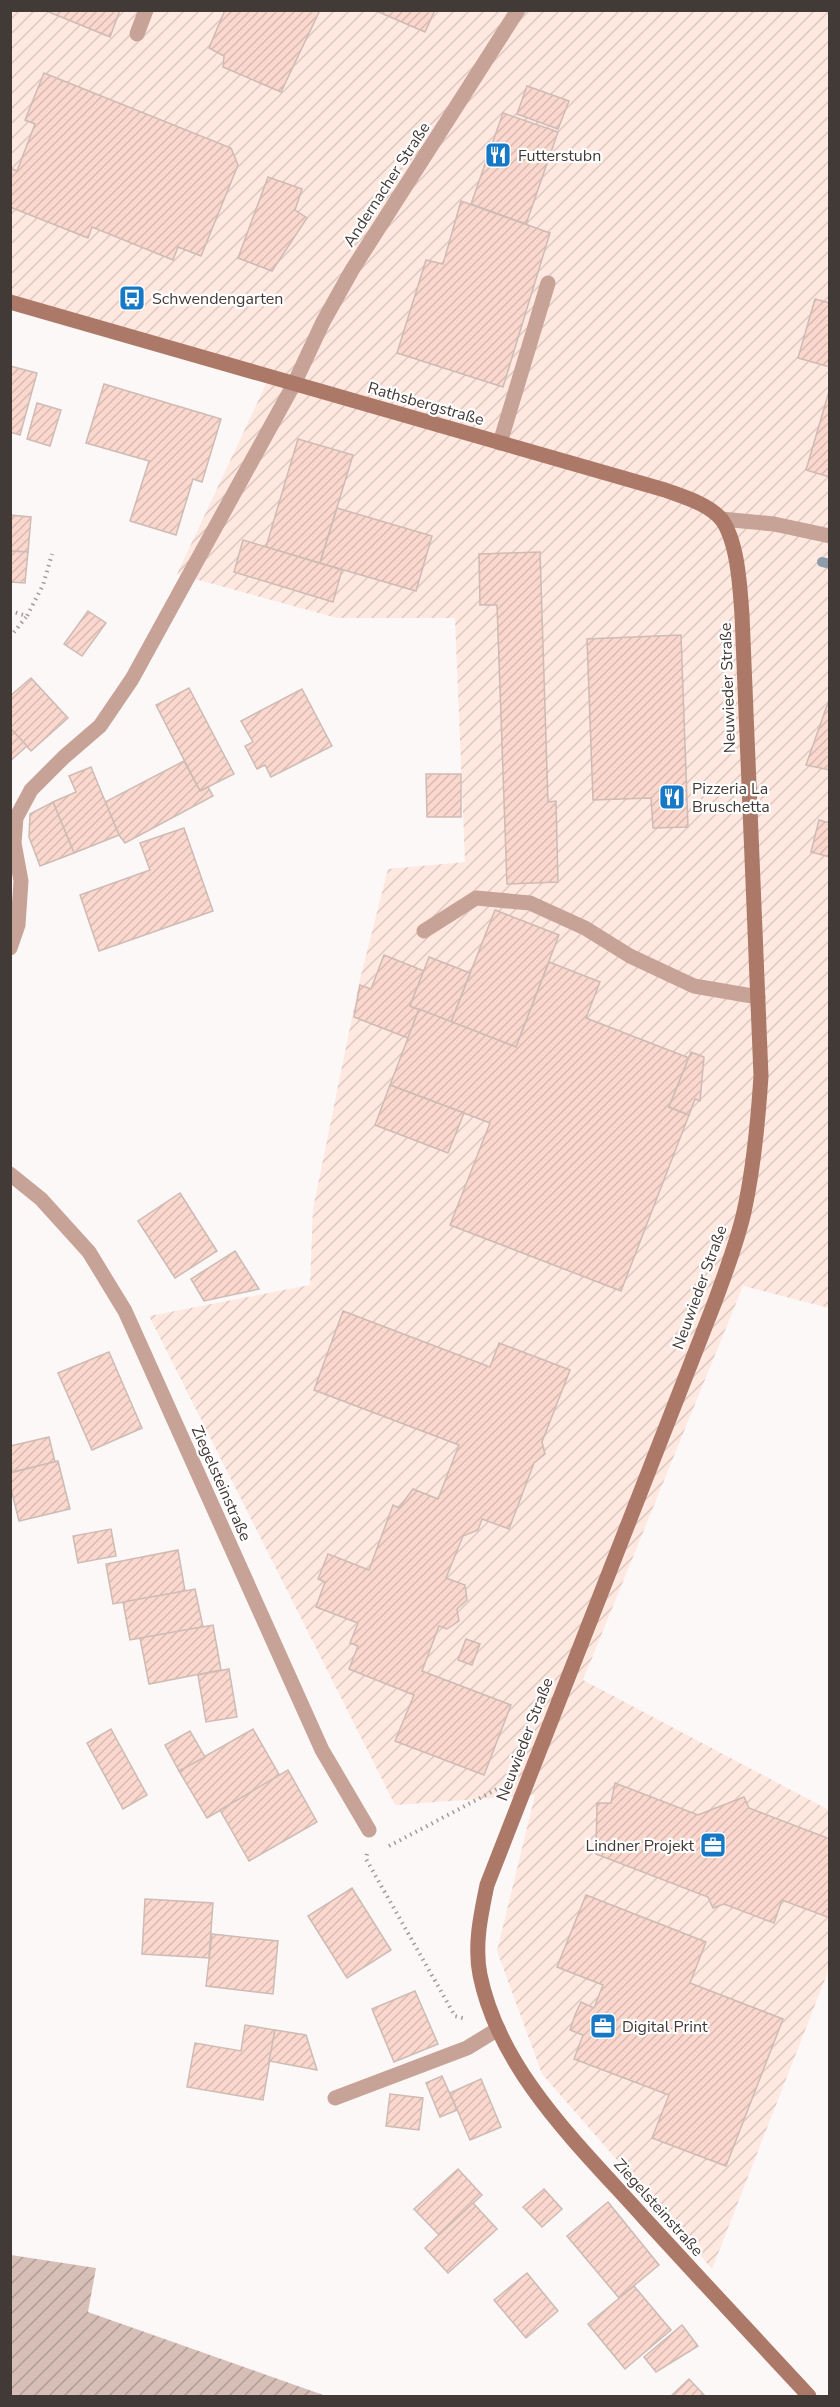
<svg xmlns="http://www.w3.org/2000/svg" width="840" height="2407" font-family="'Nunito Sans',sans-serif">
	<style>
		.industrial { fill: url(#industrial-furrows) }
		.garden { fill: url(#garden-furrows) }
		.lines { fill: none; stroke-linecap: round; stroke-linejoin: round }
		.stream { stroke: #8e9baa; stroke-width: 10 }
		.building { fill: url(#building-hatch); stroke: #cebbb5; stroke-width: 1.5 }
		.path { stroke: #a19b99; stroke-width: 4; stroke-dasharray: 1.5 4.5; stroke-linecap: butt }
		.lane { stroke: #c7a397; stroke-width: 15 }
		.street { stroke: #c7a397; stroke-width: 15 }
		.secondary { stroke: #ac7968; stroke-width: 15 }
		.labels { text-anchor: middle; stroke-width: 4.5; stroke-linejoin: round; paint-order: stroke }
		.poi-label { font-size: 16px; fill: #423a37; stroke: #fff; text-anchor: start }
		.street-label { font-size: 16px; fill: #423a37; stroke: #fff }
	</style>
	<defs>
		<pattern id="industrial-furrows" width="10" height="10" patternUnits="userSpaceOnUse" patternTransform="scale(1.5)"><rect width="10" height="10" fill="#fee8e0"/><path d="M-1 1l2-2M0 10L10 0M9 11l2-2" fill="none" stroke="#dbc8c1"/></pattern>
		<pattern id="garden-furrows" width="10" height="10" patternUnits="userSpaceOnUse" patternTransform="scale(1.5)"><rect width="10" height="10" fill="#d7bfb8"/><path d="M-1 1l2-2M0 10L10 0M9 11l2-2" fill="none" stroke="#b09c96"/></pattern>
		<pattern id="building-hatch" width="6" height="6" patternUnits="userSpaceOnUse" patternTransform="scale(1.5)"><rect width="6" height="6" fill="#fad8cd"/><path d="M-1 1l2-2M0 6l6-6M5 7l2-2" fill="none" stroke="#d8bab1"/></pattern>
	</defs>
	<rect width="100%" height="100%" fill="#fcf8f7"/>
	<polygon class="industrial" points="10,11 829,11 829,1308 743,1286 583,1680 829,1810 829,1969 712,2269 542,2074 497,1951 535,1795 395,1805 149,1316 310,1285 313,1209 359,983 388,869 465,862 455,618 337,618 177,574 267,382 11,309"/>
	<polygon class="garden" points="11,2255 96,2268 88,2312 326,2396 11,2396"/>
	<g class="lines">
		<polyline class="stream" points="822,562 830,564"/>
	</g>
	<g class="building">
		<polygon points="44,10 120,10 110,37"/>
		<polygon points="225,10 320,10 281,92 223,67 224,56 209,48"/>
		<polygon points="374,10 435,10 425,32"/>
		<polygon points="44,73 231,148 238,165 201,256 178,247 173,260 92,227 88,238 10,207 10,168 17,171 35,124 25,120"/>
		<polygon points="527,86 569,101 558,129 517,114"/>
		<polygon points="503,113 558,132 526,224 471,204"/>
		<polygon points="268,177 302,189 295,210 307,218 272,271 238,258"/>
		<polygon points="461,201 550,233 503,387 397,353 426,260 443,264"/>
		<polygon points="815,299 830,303 830,367 798,358"/>
		<polygon points="10,366 37,373 20,435 10,432"/>
		<polygon points="104,384 221,419 202,482 193,479 176,535 130,521 149,461 86,443"/>
		<polygon points="830,388 830,477 806,470"/>
		<polygon points="37,403 61,410 50,446 27,439"/>
		<polygon points="298,439 353,455 320,563 266,547"/>
		<polygon points="337,508 432,536 416,591 320,563"/>
		<polygon points="10,515 31,517 28,552 10,551"/>
		<polygon points="243,540 342,570 333,602 234,572"/>
		<polygon points="10,551 28,552 25,583 10,582"/>
		<polygon points="540,552 548,802 556,801 558,882 507,884 497,605 480,605 479,554"/>
		<polygon points="88,611 106,623 82,656 64,644"/>
		<polygon points="681,635 688,827 653,828 651,798 593,800 587,639"/>
		<polygon points="31,678 68,718 31,751 10,728 10,696"/>
		<polygon points="189,688 234,774 200,791 156,705"/>
		<polygon points="302,689 332,746 271,777 265,765 257,769 245,746 253,742 241,721"/>
		<polygon points="830,697 830,770 806,765"/>
		<polygon points="10,728 27,746 10,761"/>
		<polygon points="184,761 200,791 208,787 213,796 125,843 119,835 105,802"/>
		<polygon points="91,767 119,835 74,853 53,802 76,792 69,776"/>
		<polygon points="426,774 461,774 461,817 427,817"/>
		<polygon points="53,802 74,853 40,866 29,837 30,814"/>
		<polygon points="819,820 830,823 830,857 811,852"/>
		<polygon points="184,828 213,911 99,951 80,895 150,870 140,843"/>
		<polygon points="495,910 559,935 516,1047 451,1022"/>
		<polygon points="384,955 424,971 410,1006 419,1009 408,1038 354,1017 360,985 371,989"/>
		<polygon points="429,957 470,973 451,1022 410,1006"/>
		<polygon points="549,962 600,982 586,1018 689,1058 669,1107 689,1115 621,1291 450,1225 490,1123 390,1085 419,1009 516,1047"/>
		<polygon points="691,1052 704,1057 700,1101 695,1099 689,1115 669,1107"/>
		<polygon points="390,1085 464,1113 448,1153 375,1125"/>
		<polygon points="180,1193 217,1251 175,1278 138,1221"/>
		<polygon points="235,1251 259,1289 204,1301 191,1279"/>
		<polygon points="343,1311 490,1367 499,1343 570,1370 542,1442 545,1454 534,1463 509,1529 482,1519 478,1530 463,1536 446,1578 465,1585 467,1600 457,1609 459,1621 447,1629 439,1626 422,1671 511,1705 484,1775 395,1741 414,1695 349,1669 358,1646 350,1643 358,1623 316,1607 325,1582 318,1579 328,1554 369,1570 393,1505 399,1508 413,1489 438,1499 459,1445 314,1390"/>
		<polygon points="109,1352 142,1428 92,1450 58,1373"/>
		<polygon points="49,1437 55,1462 12,1472 10,1446"/>
		<polygon points="58,1461 70,1509 19,1521 10,1485 10,1473"/>
		<polygon points="111,1529 116,1556 78,1563 73,1536"/>
		<polygon points="178,1550 185,1591 113,1604 106,1564"/>
		<polygon points="195,1589 203,1627 130,1640 123,1602"/>
		<polygon points="213,1625 221,1670 149,1684 140,1638"/>
		<polygon points="466,1639 480,1644 472,1665 458,1660"/>
		<polygon points="229,1669 237,1717 206,1722 198,1675"/>
		<polygon points="111,1729 147,1795 123,1809 87,1743"/>
		<polygon points="253,1729 280,1776 207,1818 179,1771"/>
		<polygon points="190,1731 205,1757 179,1771 165,1745"/>
		<polygon points="288,1770 317,1822 249,1861 220,1810"/>
		<polygon points="615,1783 698,1815 744,1797 749,1808 830,1839 830,1918 782,1900 774,1923 724,1904 713,1908 708,1897 596,1854 597,1803 611,1803"/>
		<polygon points="352,1888 391,1950 347,1978 308,1916"/>
		<polygon points="586,1895 706,1942 690,1983 783,2019 726,2166 652,2138 669,2095 574,2059 583,2035 570,2030 575,2015 581,2002 594,2008 603,1985 557,1967"/>
		<polygon points="145,1899 213,1903 209,1958 142,1954"/>
		<polygon points="212,1934 278,1941 273,1994 206,1986"/>
		<polygon points="415,1991 438,2044 394,2062 372,2009"/>
		<polygon points="245,2025 275,2030 263,2100 187,2087 195,2043 241,2051"/>
		<polygon points="275,2030 306,2035 317,2070 269,2061"/>
		<polygon points="442,2076 457,2110 440,2117 426,2083"/>
		<polygon points="481,2079 501,2127 470,2140 450,2093"/>
		<polygon points="390,2094 423,2098 419,2130 386,2126"/>
		<polygon points="458,2169 482,2195 439,2235 414,2209"/>
		<polygon points="544,2189 562,2209 542,2227 523,2207"/>
		<polygon points="608,2202 659,2265 619,2298 567,2236"/>
		<polygon points="473,2203 497,2229 448,2273 425,2248"/>
		<polygon points="527,2273 558,2311 526,2338 494,2300"/>
		<polygon points="634,2286 671,2330 625,2369 588,2324"/>
		<polygon points="682,2325 698,2346 656,2372 644,2357"/>
		<polygon points="689,2379 705,2396 671,2396"/>
	</g>
	<g class="lines">
		<g class="path">
			<polyline points="10,611 27,616 43,585 52,554"/>
			<polyline points="10,637 27,616"/>
			<polyline points="389,1846 499,1788"/>
			<polyline points="367,1854 366,1859 455,2016 466,2019"/>
		</g>
		<g class="lane">
			<polyline points="137,34 146,10"/>
			<polyline points="500,443 548,283"/>
			<polyline points="424,931 476,898 530,903 585,928 630,956 694,986 758,997"/>
			<polyline points="335,2098 467,2048 498,2029"/>
		</g>
		<g class="street">
			<polyline points="721,519 774,524 830,536"/>
			<polyline points="10,948 18,925 21,881 14,843 16,818 31,790 64,757 100,726 132,679 294,384 323,322 352,270 518,10"/>
			<polyline points="10,1174 41,1199 89,1252 125,1311 322,1750 369,1830"/>
		</g>
		<path class="secondary" d="M10,302L665,490C684,497 709,504 722,520C738,543 740,588 742,615L761,1076C758,1122 754,1167 744,1212C737,1243 725,1274 714,1304L487,1885C481,1914 474,1945 480,1975C500,2073 582,2148 646,2220C700,2279 755,2338 809,2396"/>
	</g>
	<defs>
		<symbol id="restaurant-square" viewBox="-11 -11 22 22"><rect x="-9" y="-9" width="18" height="18" rx="4" fill="#1779c5" stroke="#fff"/><path d="M-5-6h1v4h1v-4h1v4h1v-4h1v5L-1.5 .5V6h-2V.5L-5-1ZM5-6V6H3V1.5H1.5Q1.5-4 5-6Z" fill="#fff"/></symbol>
		<symbol id="bus-square" viewBox="-11 -11 22 22"><rect x="-9" y="-9" width="18" height="18" rx="4" fill="#1779c5" stroke="#fff"/><path d="M-5-6H5V4H4V6H2V4H-2V6H-4V4H-5ZM-3.5-4V0h7V-4ZM-3.5 1.2v1.5H-2V1.2ZM2 1.2v1.5H3.5V1.2Z" fill="#fff"/></symbol>
		<symbol id="office-square" viewBox="-11 -11 22 22"><rect x="-9" y="-9" width="18" height="18" rx="4" fill="#1779c5" stroke="#fff"/><path d="M-6-3h4V-5.5h4V-3h4V5H-6ZM-1-4.5V-3h2v-1.5ZM-6 0V1H6V0Z" fill="#fff"/></symbol>
	</defs>
	<g fill-rule="evenodd">
		<use href="#restaurant-square" x="483" y="140" width="30" height="30"/>
		<use href="#bus-square" x="117" y="283" width="30" height="30"/>
		<use href="#restaurant-square" x="657" y="782" width="30" height="30"/>
		<use href="#office-square" x="698" y="1830" width="30" height="30"/>
		<use href="#office-square" x="588" y="2011" width="30" height="30"/>
	</g>
	<g class="labels">
		<g class="poi-label">
			<text x="518" y="161">Futterstubn</text>
			<text x="152" y="304">Schwendengarten</text>
			<text x="692" y="794">Pizzeria La<tspan x="692" dy="18">Bruschetta</tspan></text>
			<text x="694" y="1851" text-anchor="end">Lindner Projekt</text>
			<text x="622" y="2032">Digital Print</text>
		</g>
		<g class="street-label">
			<text transform="translate(386 184) rotate(-57)" y="6">Andernacher Straße</text>
			<text transform="translate(426 403) rotate(16)" y="6">Rathsbergstraße</text>
			<text transform="translate(727 688) rotate(-92)" y="6">Neuwieder Straße</text>
			<text transform="translate(699 1287) rotate(-70)" y="6">Neuwieder Straße</text>
			<text transform="translate(222 1483) rotate(66)" y="6">Ziegelsteinstraße</text>
			<text transform="translate(524 1739) rotate(-69)" y="6">Neuwieder Straße</text>
			<text transform="translate(659 2207) rotate(48)" y="6">Ziegelsteinstraße</text>
		</g>
	</g>
	<rect width="840" height="2407" fill="none" stroke="#423a37" stroke-width="24"/>
</svg>
